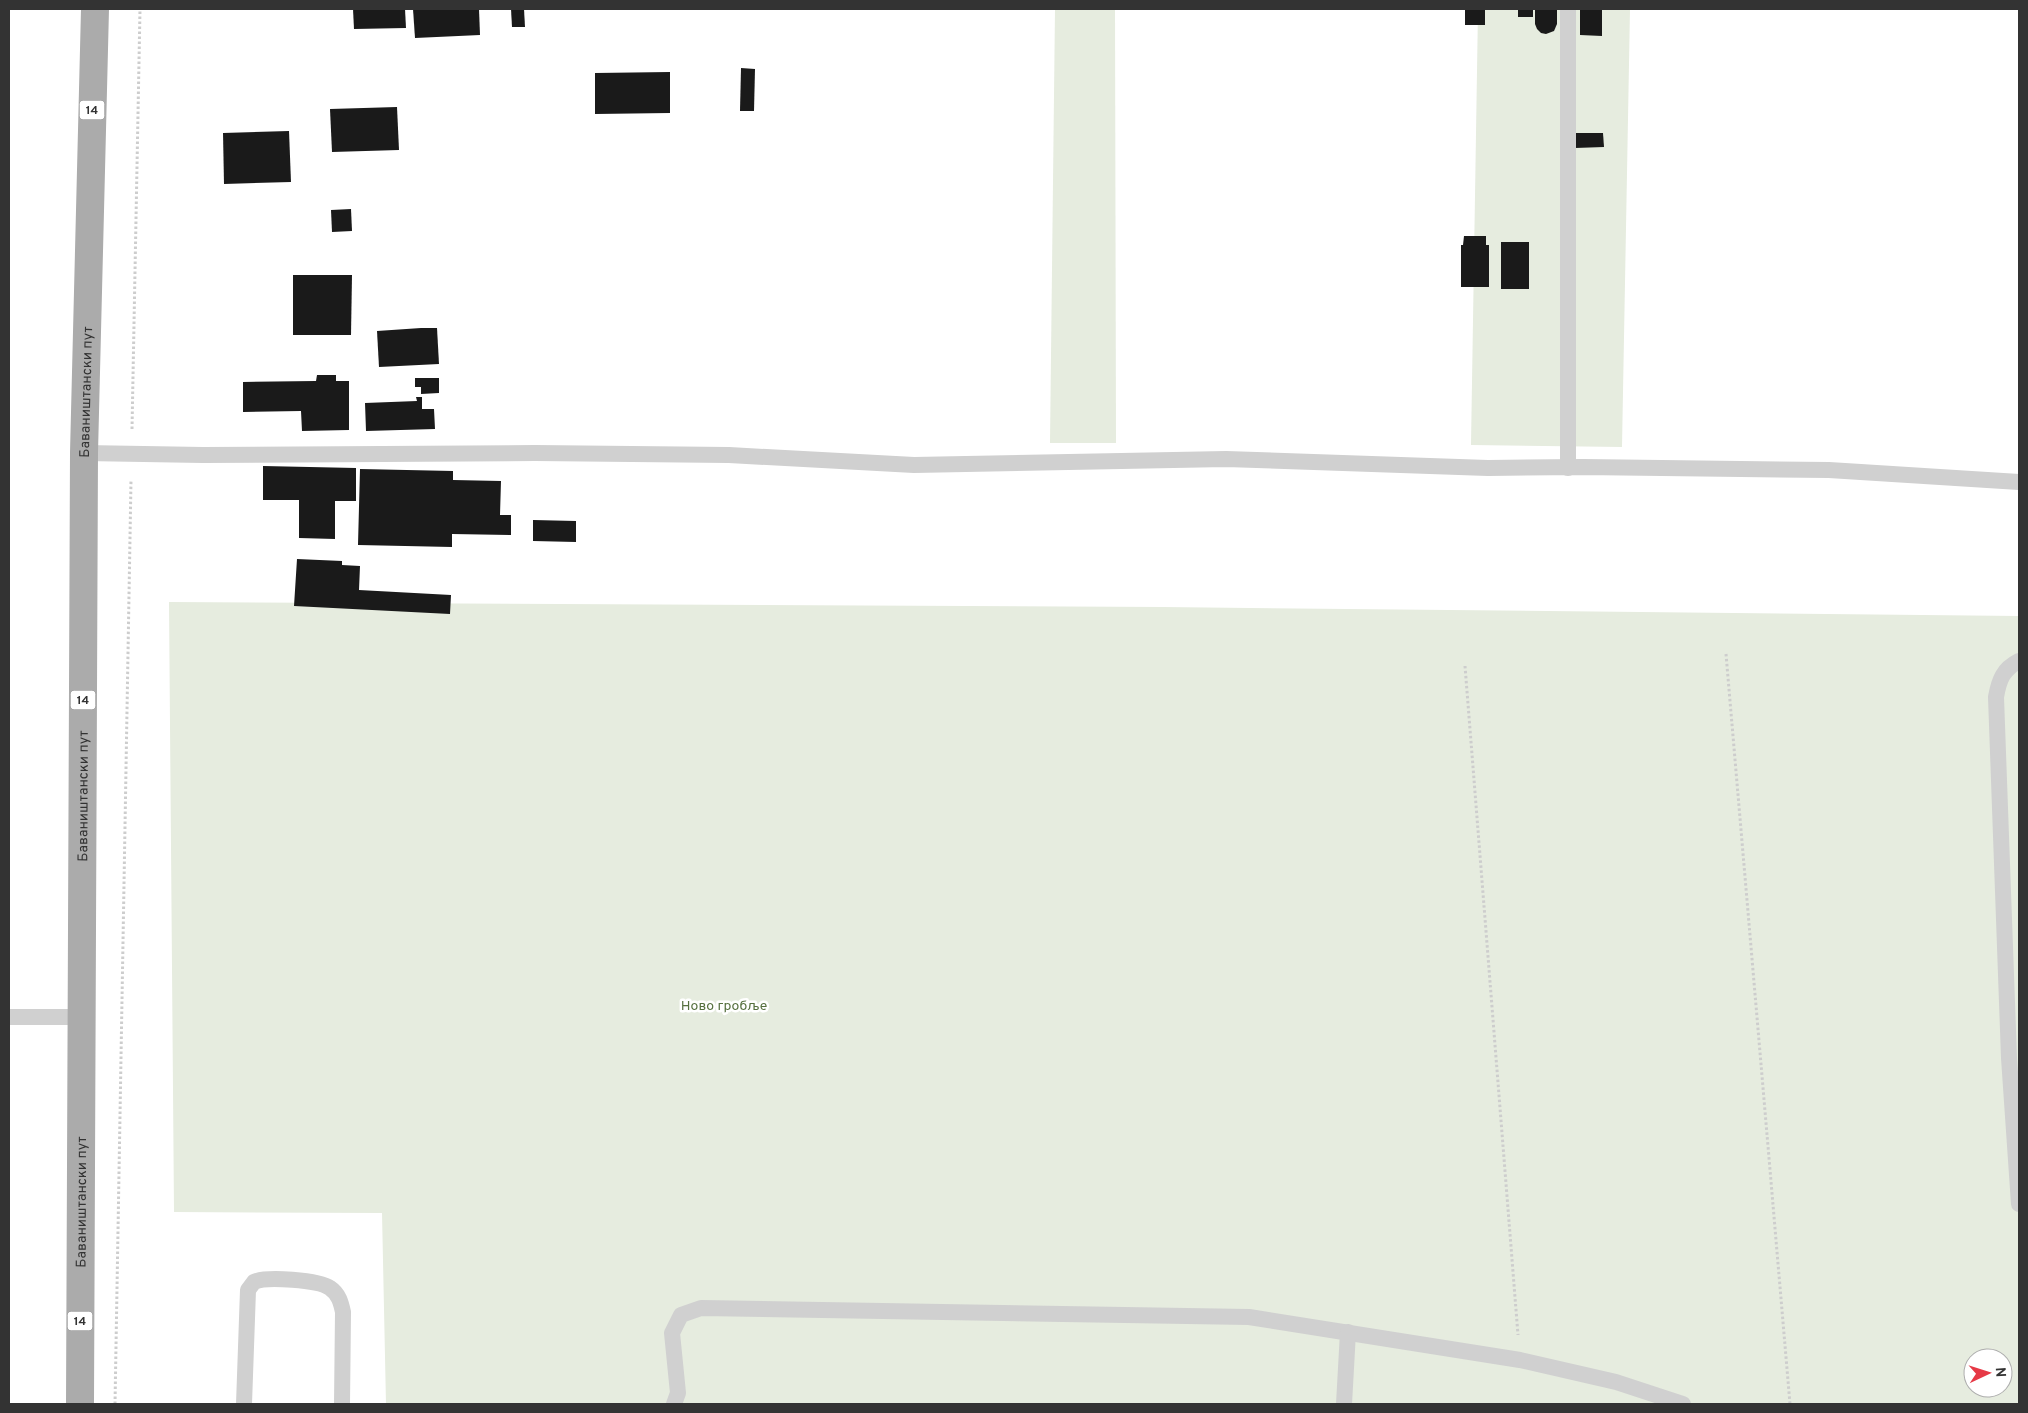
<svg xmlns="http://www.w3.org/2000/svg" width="2028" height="1413" font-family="Overpass,sans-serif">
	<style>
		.green { fill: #e6ecdf; fill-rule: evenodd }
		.building { fill: #1a1a1a }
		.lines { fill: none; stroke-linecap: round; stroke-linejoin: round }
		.path { stroke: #cdcdcd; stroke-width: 3; stroke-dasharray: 2.5 2.5; stroke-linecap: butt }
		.service { stroke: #d0d0d0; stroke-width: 16 }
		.primary { stroke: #ababab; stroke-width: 28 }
		.labels { text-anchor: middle; stroke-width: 5; stroke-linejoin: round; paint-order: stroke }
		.shield { fill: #fff; stroke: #707070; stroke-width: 1 }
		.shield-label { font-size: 12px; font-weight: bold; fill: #333 }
		.street-label { font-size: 14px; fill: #333; stroke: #fff }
		.park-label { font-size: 14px; fill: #56703f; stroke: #fff }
	</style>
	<rect width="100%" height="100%" fill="#fff"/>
	<g class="green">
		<polygon points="1055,9 1115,9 1116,443 1050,443"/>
		<polygon points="1478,9 1630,9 1622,447 1471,445"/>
		<path d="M169,602L1163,607L2019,616V1404H386L382,1213L174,1212ZM1973,1358H2003V1388H1973Z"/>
	</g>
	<g class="building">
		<polygon points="353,9 405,9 406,28 354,29"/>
		<polygon points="413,9 479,9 480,35 415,38"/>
		<polygon points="511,9 524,9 525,27 512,27"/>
		<rect x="1465" y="9" width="20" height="16"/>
		<rect x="1518" y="9" width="15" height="8"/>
		<polygon points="1535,9 1557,9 1557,24 1554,31 1546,34 1541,33 1537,29 1535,24"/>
		<polygon points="1580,9 1602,9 1602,36 1580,35"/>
		<polygon points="741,68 755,69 754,111 740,111"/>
		<polygon points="670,72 670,113 595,114 595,73"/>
		<polygon points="397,107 399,150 332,152 330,109"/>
		<polygon points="289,131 291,182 224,184 223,133"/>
		<polygon points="1575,133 1603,133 1604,147 1575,148"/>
		<polygon points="351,209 352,231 332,232 331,210"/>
		<polygon points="1464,236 1486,236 1486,245 1489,245 1489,287 1461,287 1461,245 1463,245"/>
		<rect x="1501" y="242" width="28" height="47"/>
		<polygon points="293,275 352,275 351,335 293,335"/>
		<polygon points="421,328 437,328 439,364 379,367 377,331"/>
		<polygon points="317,375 336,375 336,381 349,381 349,430 302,431 301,411 243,412 243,382 316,381"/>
		<polygon points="415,378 439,378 439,393 421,394 421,387 415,387"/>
		<polygon points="416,397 422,397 422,409 434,409 435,429 366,431 365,403 417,401"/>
		<polygon points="263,466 356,468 356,501 335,501 335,539 299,538 299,500 263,500"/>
		<polygon points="360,469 453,471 453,480 501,481 500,515 511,515 511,535 452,534 452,547 358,545"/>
		<polygon points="533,520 576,521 576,542 533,541"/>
		<polygon points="297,559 342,561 342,565 360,566 359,590 451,595 450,614 294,606"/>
	</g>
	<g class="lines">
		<g class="path">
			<polyline points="132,429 140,9"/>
			<polyline points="1726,654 1790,1404"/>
			<polyline points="1465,666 1518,1335"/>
			<polyline points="115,1404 131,480"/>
		</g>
		<g class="service">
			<polyline points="84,453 203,455 535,453 729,455 914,465 1226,459 1488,468 1583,467 1829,470 2019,482"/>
			<polyline points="1568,468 1568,9"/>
			<path d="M2019,661C2003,669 1999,680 1996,697L2009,1058L2019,1204"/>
			<polyline points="9,1017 82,1017"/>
			<path d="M244,1404L248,1290L254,1282C266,1276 319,1280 330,1288C339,1294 341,1303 343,1312L342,1404"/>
			<polyline points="674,1404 678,1393 672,1333 681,1315 701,1308 1249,1317 1520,1360 1616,1382 1683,1404"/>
			<polyline points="1344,1404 1348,1332"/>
		</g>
		<path class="primary" id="s1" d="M80,1404L84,453L95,9"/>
	</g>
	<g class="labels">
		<g class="shield">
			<rect x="79.5" y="100.5" width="25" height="19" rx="4"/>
			<rect x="70.5" y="690.5" width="25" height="19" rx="4"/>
			<rect x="67.5" y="1311.5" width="25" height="19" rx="4"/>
		</g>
		<g class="shield-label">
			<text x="92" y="114">14</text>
			<text x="83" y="704">14</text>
			<text x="80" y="1325">14</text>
		</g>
		<g class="street-label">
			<text dy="5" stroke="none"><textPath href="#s1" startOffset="1012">Баваништански пут</textPath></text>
			<text dy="5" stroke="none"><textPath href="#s1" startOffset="608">Баваништански пут</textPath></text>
			<text dy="5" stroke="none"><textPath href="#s1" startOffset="202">Баваништански пут</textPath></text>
		</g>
		<g class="park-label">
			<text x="724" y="1010">Ново гробље</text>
		</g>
	</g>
	<rect width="2028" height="1413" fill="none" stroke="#333333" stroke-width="20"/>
	<g transform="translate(1988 1373) rotate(86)"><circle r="24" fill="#ffffff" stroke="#adadad"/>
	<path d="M0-4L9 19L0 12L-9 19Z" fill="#e63946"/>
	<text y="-8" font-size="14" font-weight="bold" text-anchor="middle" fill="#333333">N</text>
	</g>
</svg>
